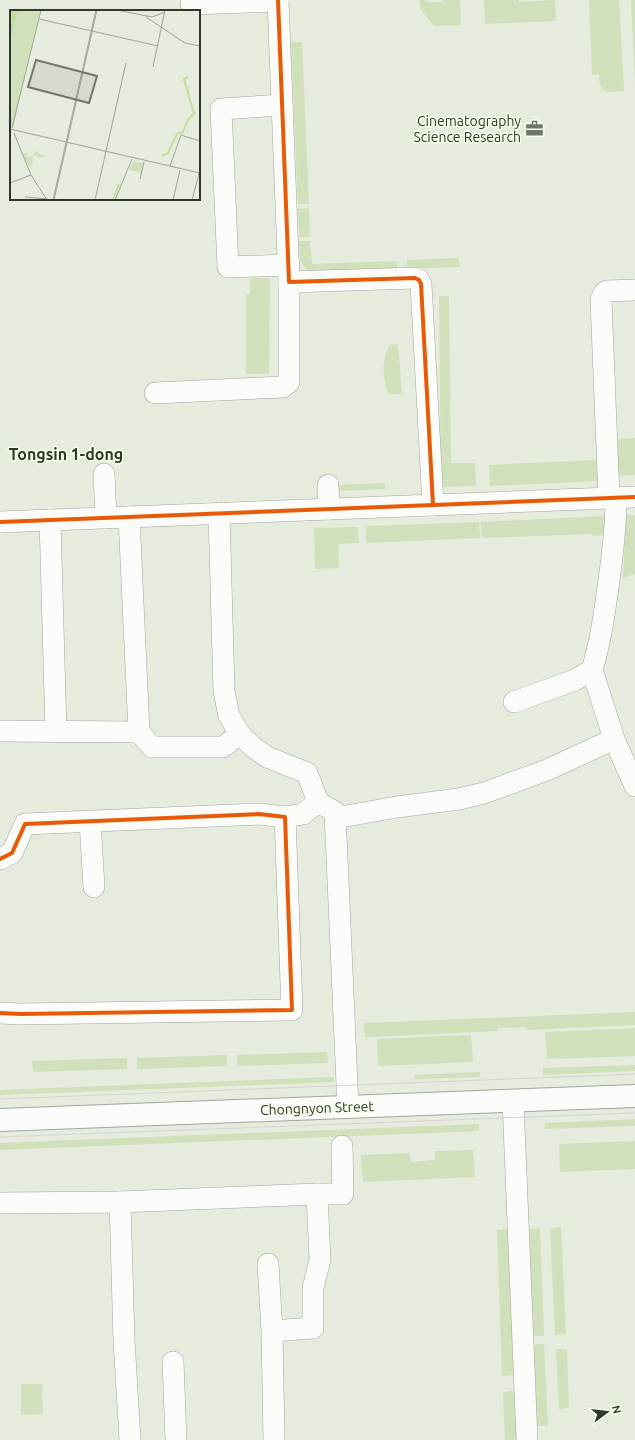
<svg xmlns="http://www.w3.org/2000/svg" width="635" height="1440" font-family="Ubuntu,sans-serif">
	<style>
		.green { fill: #cfe0bb }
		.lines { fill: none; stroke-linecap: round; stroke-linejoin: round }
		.minor-casing { stroke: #a1a69b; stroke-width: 22 }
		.major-casing { stroke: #a1a69b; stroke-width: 24 }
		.minor { stroke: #fbfcfa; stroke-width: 21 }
		.major { stroke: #fbfcfa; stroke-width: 22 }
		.tram { stroke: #d4d6d2; stroke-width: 1 }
		.cycleway-casing { stroke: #f4fee9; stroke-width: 6 }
		.cycleway { stroke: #e8590c; stroke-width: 4 }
		.labels { text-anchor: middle; stroke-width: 3; stroke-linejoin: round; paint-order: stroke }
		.poi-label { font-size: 14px; fill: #31362c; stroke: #f4fee9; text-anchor: end }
		.street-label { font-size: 14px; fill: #31362c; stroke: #f4fee9 }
		.quarter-label { font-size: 16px; font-weight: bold; fill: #31362c; stroke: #f4fee9 }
		.inset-river { fill: none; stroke: #c1de9a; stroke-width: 2 }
		.inset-road { fill: none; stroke: #9da396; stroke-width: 1 }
		.view { fill: #70766a; fill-opacity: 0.15; stroke: #70766a; stroke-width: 2 }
		.inset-edge { fill: none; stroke: #31362c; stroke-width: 2 }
	</style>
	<rect width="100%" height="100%" fill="#e5ecdd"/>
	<g class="green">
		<polygon points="419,0 425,0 426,2 443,2 443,0 460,0 461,25 434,26 421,10"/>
		<polygon points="484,0 519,0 519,2 555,0 556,21 485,24"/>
		<path d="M589,0H619L624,91C605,92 600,96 599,74L592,75Z"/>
		<polygon points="631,0 635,0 635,84"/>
		<polygon points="291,42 302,42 309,204 298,204"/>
		<polygon points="309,208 310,237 299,237 298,209"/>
		<polygon points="299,241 310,241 312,264 397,261 397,269 307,271 300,260"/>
		<polygon points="459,258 460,267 407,269 407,260"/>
		<polygon points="250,278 270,278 269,374 246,374 246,295 250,294"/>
		<polygon points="439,296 449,296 451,463 475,463 476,486 441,487"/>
		<path d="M398,344L402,394H388C383,374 381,365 389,345Z"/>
		<polygon points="635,438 635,475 617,476 616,439"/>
		<polygon points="596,460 597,481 490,486 489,465"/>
		<polygon points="385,483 385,489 337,491 337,485"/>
		<polygon points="626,515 635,515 635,574 623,578"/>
		<polygon points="607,516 608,535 592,536 592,534 482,538 481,522"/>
		<polygon points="479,522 480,538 366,543 366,526"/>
		<polygon points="358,527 359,543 338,544 339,568 315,569 314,528"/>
		<polygon points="635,1012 635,1025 527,1030 526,1027 498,1028 498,1031 365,1037 364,1023"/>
		<polygon points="635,1028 635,1056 547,1059 545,1032"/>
		<polygon points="471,1035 473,1062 378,1066 377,1039"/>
		<polygon points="327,1052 328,1063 237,1066 237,1055"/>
		<polygon points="227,1055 227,1066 137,1069 137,1058"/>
		<polygon points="127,1058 127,1069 33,1072 32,1061"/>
		<polygon points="635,1065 635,1071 543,1075 543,1068"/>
		<polygon points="480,1072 480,1077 414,1079 414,1075"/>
		<polygon points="334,1077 334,1082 0,1095 0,1090"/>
		<polygon points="635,1119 635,1126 545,1129 545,1123"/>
		<polygon points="479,1124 479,1131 0,1150 0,1143"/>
		<polygon points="635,1141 635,1169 560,1172 559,1144"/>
		<polygon points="473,1150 475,1177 363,1182 361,1155 410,1153 410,1162 435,1160 435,1151"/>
		<polygon points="561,1227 566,1334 555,1335 550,1228"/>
		<polygon points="540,1228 544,1336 535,1336 533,1334 529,1229"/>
		<polygon points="510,1229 514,1375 502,1376 497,1230"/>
		<polygon points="536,1344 544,1344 548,1426 536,1426 534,1347"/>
		<polygon points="556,1349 567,1349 569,1408 559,1409"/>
		<polygon points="21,1384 42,1384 43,1414 21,1415"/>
		<polygon points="512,1391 515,1392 518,1440 505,1440 503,1392"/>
	</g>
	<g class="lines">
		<defs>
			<g id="minor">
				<polyline points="278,0 289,282 415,278 419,280 421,284 433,505"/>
				<polyline points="191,4 278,1"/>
				<polyline points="282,105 221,109 228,267 289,265"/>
				<polyline points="155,393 283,387 289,382 289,282"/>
				<polyline points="104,474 106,518"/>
				<polyline points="328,485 329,509"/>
				<polyline points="609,498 601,300 604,293 607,291 635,290"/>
				<polyline points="219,513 224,691 229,716 240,734 253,747 267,757 307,773 318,802 303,814 285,817"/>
				<polyline points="129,517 139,732 152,747 223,747 240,734"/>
				<polyline points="50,520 56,732"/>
				<polyline points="0,522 635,497"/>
				<polyline points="592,670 614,739 635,786"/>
				<path d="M514,702L575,680L592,670C601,640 605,610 609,580C613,552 616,525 616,498"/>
				<polyline points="0,731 139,732"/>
				<polyline points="318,802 335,812 348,1107"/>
				<polyline points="335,818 397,807 459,799 484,793 547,770 614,739"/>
				<polyline points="90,821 94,887"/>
				<polyline points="0,859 12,853 25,824 259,814 285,817 292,1010 20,1014 0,1013"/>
				<polyline points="513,1101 527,1440"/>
				<polyline points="120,1202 317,1194"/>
				<polyline points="0,1203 120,1202 124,1340 130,1440"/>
				<polyline points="268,1264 272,1331 274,1440"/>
				<polyline points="272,1331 313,1328 313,1288 320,1260 317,1194 343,1194 342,1146"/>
				<polyline points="173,1362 176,1440"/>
			</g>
			<polyline id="major" points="0,1120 635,1096"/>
		</defs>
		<use href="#minor" class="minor-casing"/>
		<use href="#major" class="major-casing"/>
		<use href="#minor" class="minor"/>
		<use href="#major" class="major"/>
		<g class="tram">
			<polyline points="0,1099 635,1074"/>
			<polyline points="0,1137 635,1113"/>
		</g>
		<defs>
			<g id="cycleway">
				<polyline points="278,0 289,282 415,278 419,280 421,284 433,505"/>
				<polyline points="0,522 635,497"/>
				<polyline points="0,859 12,853 25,824 259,814 285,817 292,1010 20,1014 0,1013"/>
			</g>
		</defs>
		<use href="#cycleway" class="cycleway-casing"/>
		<use href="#cycleway" class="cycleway"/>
	</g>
	<defs>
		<symbol id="office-bare" viewBox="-9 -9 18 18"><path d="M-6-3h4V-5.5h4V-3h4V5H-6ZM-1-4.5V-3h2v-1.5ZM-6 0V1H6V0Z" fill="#70766a" stroke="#f4fee9" stroke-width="2.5" paint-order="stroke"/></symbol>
	</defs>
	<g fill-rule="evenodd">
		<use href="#office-bare" x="522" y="116" width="25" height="25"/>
	</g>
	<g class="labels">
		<g class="poi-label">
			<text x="521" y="126">Cinematography<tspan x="521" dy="16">Science Research</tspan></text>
		</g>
		<g class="street-label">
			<text transform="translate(317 1108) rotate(-2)" y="5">Chongnyon Street</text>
		</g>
		<g class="quarter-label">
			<text x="66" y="460">Tongsin 1-dong</text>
		</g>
	</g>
	<g transform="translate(10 10)">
		<rect width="190" height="190" fill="#e5ecdd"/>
		<path d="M8,0H30L3,117H0V33ZM25,140L36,148L23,146L22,157L20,155L19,157L13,144L18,142L16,147L23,146ZM123,151L133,153L131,163L119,160Z" fill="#cfe0bb"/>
		<path d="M0,0H8L0,33Z" fill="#c1de9a"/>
		<path class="inset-river" d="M152,146L158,143L167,124L173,122L179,108L184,104L174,69L178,67M103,190L109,174"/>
		<path class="inset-road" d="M107,0L142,7L155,2M136,7L175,33L190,36M29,9L148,36M143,57L155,0M2,118L31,0M0,119L190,163M4,123L21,165L37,190M160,156L171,125L190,131M130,169L134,152M0,173L21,165M15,187L37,189M43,190L86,0M44,190L87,0M85,190L116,53M105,190L122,149M163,190L170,160M182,190L190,160"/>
		<path class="view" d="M26,50L87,66L79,93L18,77Z"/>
		<rect width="190" height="190" class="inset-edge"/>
	</g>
	<g transform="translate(607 1412) rotate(75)" stroke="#f4fee9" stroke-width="3" paint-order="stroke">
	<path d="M0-3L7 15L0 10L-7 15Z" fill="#31362c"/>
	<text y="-6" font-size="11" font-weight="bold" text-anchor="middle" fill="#31362c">N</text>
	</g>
</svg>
